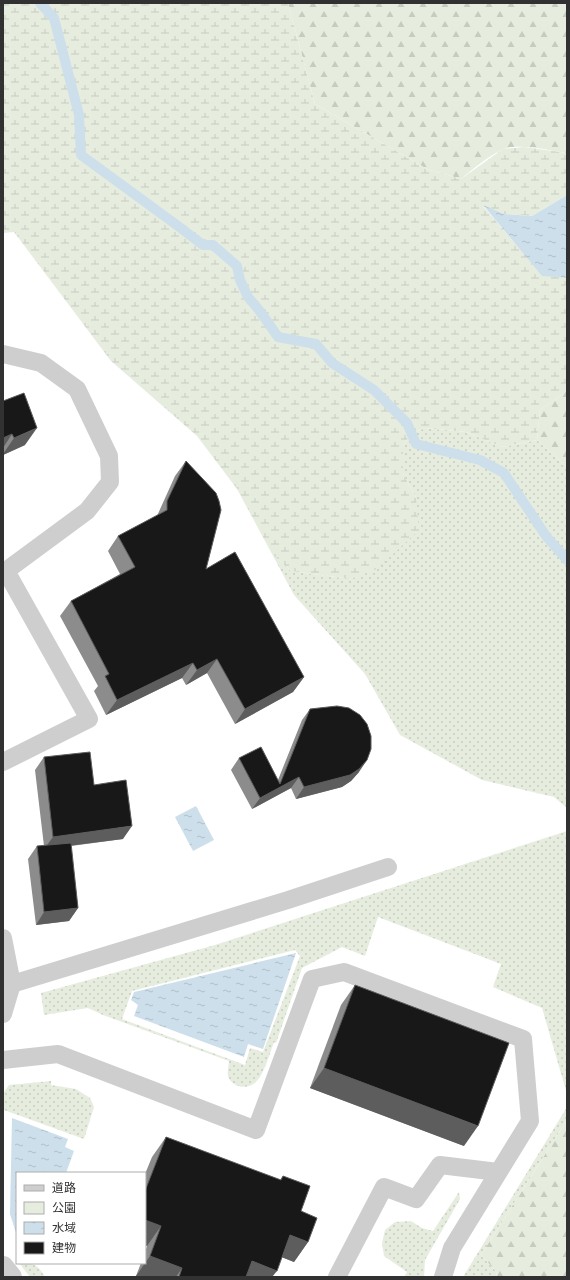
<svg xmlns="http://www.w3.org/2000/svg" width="570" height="1280" font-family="'Archivo Narrow','Noto Sans JP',sans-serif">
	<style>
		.green { fill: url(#green-dots); fill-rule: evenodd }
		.forest { fill: url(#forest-firs) }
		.wetland { fill: url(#wetland-marsh) }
		.water { fill: url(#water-ripples) }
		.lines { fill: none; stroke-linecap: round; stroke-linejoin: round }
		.stream { stroke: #cddfeb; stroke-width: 10 }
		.service { stroke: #cecece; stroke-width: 18 }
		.minor { stroke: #cecece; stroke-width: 22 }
		.wall { fill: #8c8c8c }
		.shaded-wall { fill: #5d5d5d }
		.building { fill: #181818; stroke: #5d5d5d }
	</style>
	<defs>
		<pattern id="green-dots" width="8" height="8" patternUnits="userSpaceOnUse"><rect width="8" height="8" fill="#e6eddf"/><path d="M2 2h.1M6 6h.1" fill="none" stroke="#c6ccc0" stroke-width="1.8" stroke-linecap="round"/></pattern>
		<pattern id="forest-firs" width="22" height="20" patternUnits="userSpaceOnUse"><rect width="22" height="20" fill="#e6eddf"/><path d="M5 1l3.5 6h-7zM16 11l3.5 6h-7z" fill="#c6ccc0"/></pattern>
		<pattern id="wetland-marsh" width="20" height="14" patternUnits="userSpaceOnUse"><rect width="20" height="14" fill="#e6eddf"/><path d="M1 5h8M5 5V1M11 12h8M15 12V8" fill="none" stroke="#c6ccc0"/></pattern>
		<pattern id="water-ripples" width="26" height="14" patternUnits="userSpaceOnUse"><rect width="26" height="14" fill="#cddfeb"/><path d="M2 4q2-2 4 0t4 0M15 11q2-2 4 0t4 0" fill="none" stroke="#b0c0ca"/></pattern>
	</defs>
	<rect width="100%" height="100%" fill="#fff"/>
	<g class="green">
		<polygon points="425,428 466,432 502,447 537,440 567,467 567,808 554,797 482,780 400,735 365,674 294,595 272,554 291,571 351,579 416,497 403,474 403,445 412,433"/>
		<path d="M567,831V1094L542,1008L493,987L501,964L378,917L365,956L342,947L302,968L276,1043L274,1042C270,1053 264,1074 256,1082C248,1090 232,1088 228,1076C227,1071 229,1065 229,1061L103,1015L88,1008L44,1015L41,993L215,945ZM295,950L300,956L263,1052L250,1048L245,1065L122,1019L132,991Z"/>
		<polygon points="51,1081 51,1085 76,1089 90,1098 94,1107 84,1139 4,1110 4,1092 9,1085"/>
		<polygon points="567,1107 567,1120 481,1255 496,1271 497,1277 463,1277"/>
		<polygon points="459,1192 460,1199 425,1260 424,1277 404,1277 407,1272 384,1256 382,1243 385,1230 395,1222 411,1221 422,1228 433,1231"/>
		<path d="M19,1263C34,1263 37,1264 45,1277H30Z"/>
	</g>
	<g class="forest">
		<path d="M288,3H567V153C551,151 516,142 502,150C487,157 473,169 461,179L427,169L315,104Z"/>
		<polygon points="567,391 567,467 537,440 540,410"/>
		<polygon points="567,1120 567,1277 497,1277 496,1271 481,1255"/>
	</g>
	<polygon class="wetland" points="3,3 288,3 315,104 427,169 461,179 503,149 524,147 567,153 567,195 532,216 504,214 483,206 542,275 567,278 567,391 540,410 537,440 502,447 466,432 425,428 412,433 403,445 403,474 416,497 419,530 377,569 351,579 291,571 272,554 237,489 197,436 111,361 14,232 3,233"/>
	<g class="water">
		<polygon points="567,195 567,278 542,276 483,205 504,214 532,216"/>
		<polygon points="196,806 214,840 193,851 175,817"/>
		<polygon points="296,953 263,1049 248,1044 244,1057 134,1016 138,1005 131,1000 134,992"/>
		<polygon points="12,1118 68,1139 65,1147 74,1151 66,1173 17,1173 17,1236 10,1214"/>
	</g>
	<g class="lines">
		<polyline class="stream" points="40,3 54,18 79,115 81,155 178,226 203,245 213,245 237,266 240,280 248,297 259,310 278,337 316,344 332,363 374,390 407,423 416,444 480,460 504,473 546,536 567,560"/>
		<g class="service">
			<polyline points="3,354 41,363 77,389 109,456 110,482 87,511 3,573"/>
			<polyline points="3,762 89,719 6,571"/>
			<polyline points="3,938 12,984 3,1014"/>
			<polyline points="12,984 288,900 388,867"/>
			<polyline points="3,1060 58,1054 256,1130 312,979 344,972 523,1039 530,1121 452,1248 443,1277"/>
			<polyline points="337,1277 384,1187 416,1199 440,1165 498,1172"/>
		</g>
		<polyline class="minor" points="3,1267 11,1277"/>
	</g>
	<g class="wall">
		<polygon points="3,401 25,445 3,455"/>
		<polygon points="186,461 206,569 304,677 293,692 235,724 207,673 186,685 182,678 106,715 94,691 98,686 60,616 71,601 120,574 108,551 118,536 157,516 175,476"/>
		<polygon points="310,709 359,772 351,781 342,787 296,799 291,788 252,809 231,770 239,758 278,780 302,720"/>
		<polygon points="44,757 94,785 123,839 71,846 78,908 69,921 36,925 28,859 37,846 44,846 35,770"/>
		<polygon points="355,985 464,1146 310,1088 341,1005"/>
		<polygon points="166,1137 280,1180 283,1176 301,1211 308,1242 294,1262 282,1257 272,1277 138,1277 136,1276 141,1263 145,1263 145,1252 147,1246 145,1245 145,1174 152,1157"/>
	</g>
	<g class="shaded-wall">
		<polygon points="37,428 25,445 3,455 3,454 14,438"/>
		<polygon points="12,434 3,448 3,438"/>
		<polygon points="217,659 207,673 186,685 197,670"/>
		<polygon points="193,663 182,678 106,715 117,700"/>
		<polygon points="304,677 293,692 235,724 245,709"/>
		<polygon points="367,760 359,772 351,781 342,787 296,799 304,787"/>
		<polygon points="299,777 291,788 252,809 260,798"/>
		<polygon points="132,826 123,839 44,849 53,837"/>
		<polygon points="78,908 69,921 36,925 44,912"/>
		<polygon points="324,1068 478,1126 464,1146 310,1088"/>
		<polygon points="145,1220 161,1226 147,1246 145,1245"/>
		<polygon points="290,1235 308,1242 294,1262 276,1255"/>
		<polygon points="150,1256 182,1268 176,1277 138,1277 136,1276"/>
		<polygon points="252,1261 277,1271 272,1277 241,1277"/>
	</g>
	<g class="building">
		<polygon points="24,393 37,428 14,438 12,434 3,438 3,401"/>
		<polygon points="186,461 216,493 219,501 221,510 206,569 235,552 304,677 245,709 217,659 197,670 193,663 117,700 105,676 109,674 71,601 135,567 118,536 167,510 167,501"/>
		<polygon points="337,706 349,708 360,715 367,724 371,736 371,749 367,760 359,769 350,775 304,787 299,777 260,798 239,758 261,747 280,784 310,709"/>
		<polygon points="90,752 94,785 126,780 132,826 53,837 44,757"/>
		<polygon points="71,843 78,908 44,912 37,846"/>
		<polygon points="355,985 509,1043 478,1126 324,1068"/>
		<polygon points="166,1137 281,1180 283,1176 310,1186 301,1211 317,1218 308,1242 290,1235 277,1271 252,1261 246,1277 179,1277 182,1268 150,1256 161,1226 145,1220 145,1191"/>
	</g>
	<rect width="570" height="1280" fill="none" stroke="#313131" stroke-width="8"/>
	<rect x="16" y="1172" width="130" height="92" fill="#ffffff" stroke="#adadad"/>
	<rect x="24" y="1185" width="20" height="6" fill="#cecece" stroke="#adadad"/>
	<text x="52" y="1192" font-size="12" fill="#313131">道路</text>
	<rect x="24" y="1202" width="20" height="12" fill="#e6eddf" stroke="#adadad"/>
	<text x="52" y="1212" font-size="12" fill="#313131">公園</text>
	<rect x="24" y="1222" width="20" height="12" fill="url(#water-ripples)" stroke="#adadad"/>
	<text x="52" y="1232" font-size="12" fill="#313131">水域</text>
	<rect x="24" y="1242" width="20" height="12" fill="#181818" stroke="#adadad"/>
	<text x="52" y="1252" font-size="12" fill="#313131">建物</text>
</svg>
